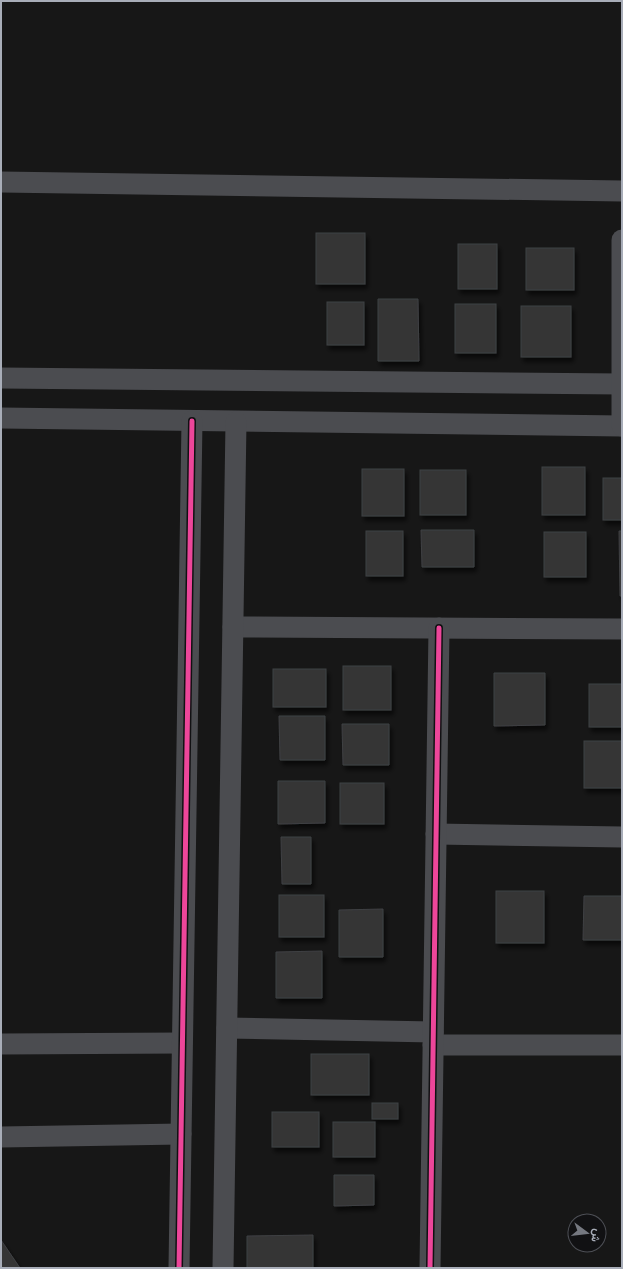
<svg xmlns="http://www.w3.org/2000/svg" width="623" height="1269" font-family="Quicksand,Vazirmatn,sans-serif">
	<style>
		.building { fill: #353536; stroke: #3f4043; filter: url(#shadow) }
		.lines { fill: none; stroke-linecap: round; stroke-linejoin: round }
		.minor { stroke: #4b4c50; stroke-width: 21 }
		.cycleway-casing { stroke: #111113; stroke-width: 8 }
		.cycleway { stroke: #ed469a; stroke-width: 5 }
	</style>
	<defs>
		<filter id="shadow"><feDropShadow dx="2.5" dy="4.5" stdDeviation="2" flood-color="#0009"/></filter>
	</defs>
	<rect width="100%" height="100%" fill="#171717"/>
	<g class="building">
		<rect x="316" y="233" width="49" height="51"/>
		<rect x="458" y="244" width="39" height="45"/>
		<rect x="526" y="248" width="48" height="42"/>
		<polygon points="378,299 418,299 419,361 378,361"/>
		<rect x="327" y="302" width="37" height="43"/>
		<rect x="455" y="304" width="41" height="49"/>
		<rect x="521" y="306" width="50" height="51"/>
		<rect x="542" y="467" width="43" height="48"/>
		<rect x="362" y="469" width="42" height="47"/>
		<rect x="420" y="470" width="46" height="45"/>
		<rect x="603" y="478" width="19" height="42"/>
		<polygon points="421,530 474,530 474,567 422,567"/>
		<rect x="366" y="531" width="37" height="45"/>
		<polygon points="619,531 622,531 622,596 620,596"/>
		<rect x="544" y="532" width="42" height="45"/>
		<rect x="343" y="666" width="48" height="44"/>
		<rect x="273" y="669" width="53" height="38"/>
		<polygon points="494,673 545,673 545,725 494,726"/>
		<rect x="589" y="684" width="33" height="43"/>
		<polygon points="279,716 325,716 325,760 280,760"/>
		<polygon points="342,724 389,724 389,765 343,765"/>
		<rect x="584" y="741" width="38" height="47"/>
		<polygon points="278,781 325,781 325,823 278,824"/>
		<rect x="340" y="783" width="44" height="41"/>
		<polygon points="281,837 311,837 311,884 282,884"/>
		<rect x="496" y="891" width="48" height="52"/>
		<rect x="279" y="895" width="45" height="42"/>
		<polygon points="584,896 622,896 622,940 583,940"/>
		<polygon points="383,909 383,957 339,957 339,910"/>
		<polygon points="322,951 322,998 276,998 276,952"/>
		<rect x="311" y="1054" width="58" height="41"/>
		<rect x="372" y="1103" width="26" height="16"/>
		<rect x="272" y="1112" width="47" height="35"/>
		<rect x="333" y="1122" width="42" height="35"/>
		<polygon points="334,1175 374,1175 374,1205 334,1206"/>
		<polygon points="313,1235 313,1268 247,1268 247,1236"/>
		<polygon points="1,1240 20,1268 1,1268"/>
	</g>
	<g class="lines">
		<g class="minor">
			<polyline points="1,182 622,191"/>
			<polyline points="1,378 622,384"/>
			<polyline points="1,418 622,426"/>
			<polyline points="622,426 622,240"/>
			<polyline points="233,627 622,629"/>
			<polyline points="436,834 622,837"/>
			<polyline points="227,1028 433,1032"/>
			<polyline points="1,1044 182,1043"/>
			<polyline points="433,1045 622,1045"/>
			<polyline points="1,1137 181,1134"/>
			<polyline points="179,1268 192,421"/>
			<polyline points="223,1268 236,422"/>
			<polyline points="430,1268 439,628"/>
		</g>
		<defs>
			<g id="cycleway">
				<polyline points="179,1268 192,421"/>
				<polyline points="430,1268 439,628"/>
			</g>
		</defs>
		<use href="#cycleway" class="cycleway-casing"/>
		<use href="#cycleway" class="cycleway"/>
	</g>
	<rect width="623" height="1269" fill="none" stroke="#a8adb8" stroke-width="4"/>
	<g transform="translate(587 1233) rotate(105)"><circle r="19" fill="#111113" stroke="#4d4f55"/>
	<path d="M0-3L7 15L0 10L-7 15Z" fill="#757880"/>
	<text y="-6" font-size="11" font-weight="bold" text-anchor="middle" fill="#a8adb8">ش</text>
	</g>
</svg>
